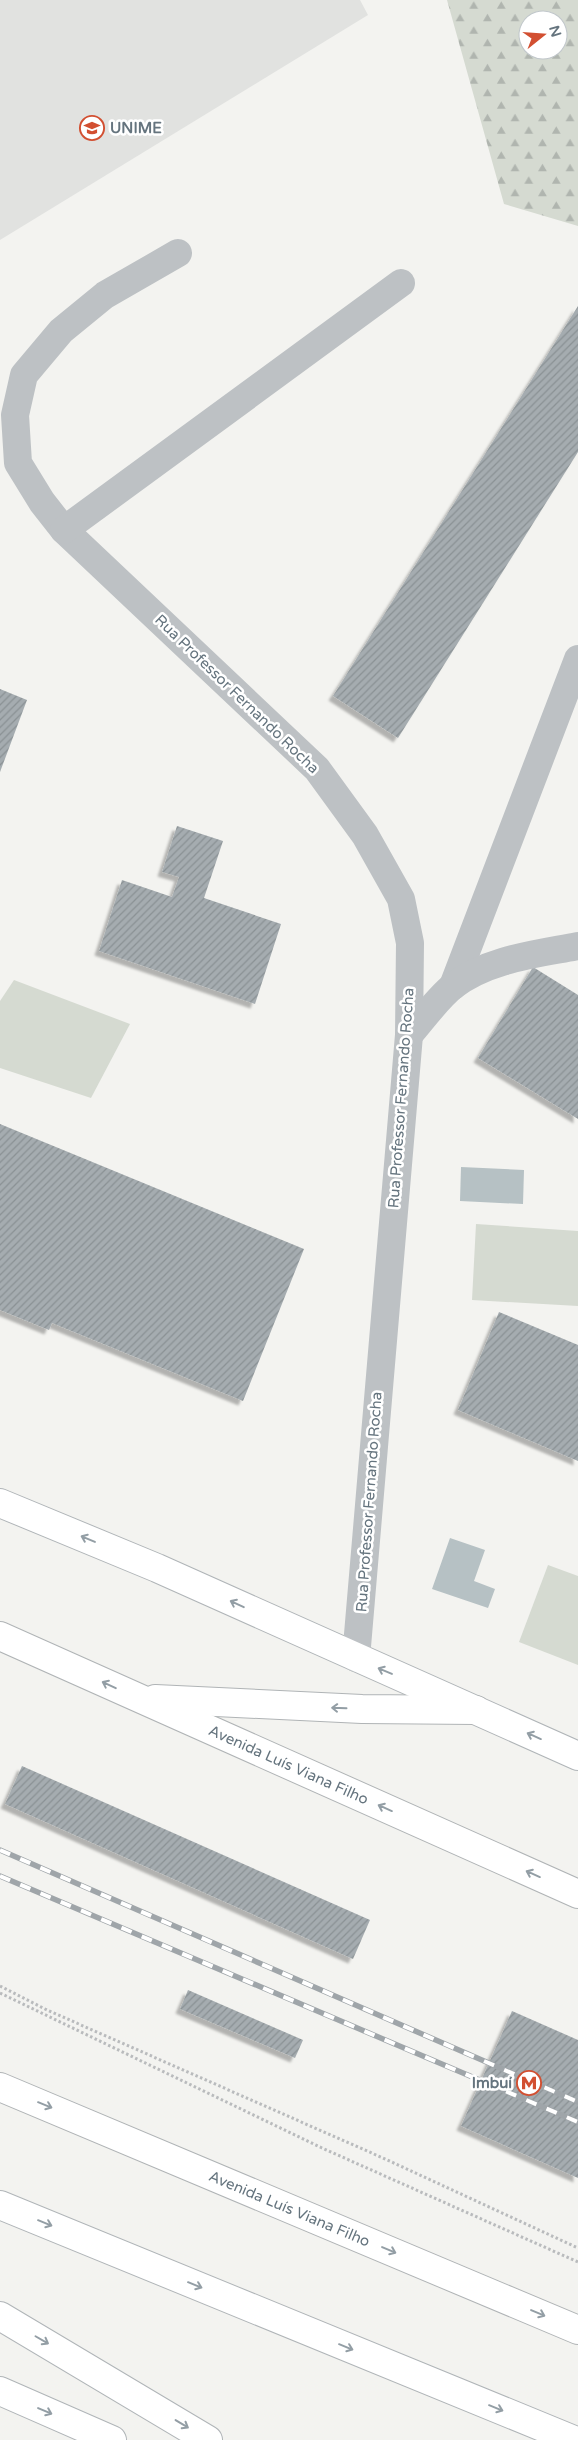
<svg xmlns="http://www.w3.org/2000/svg" width="578" height="2440" font-family="'Varela Round',sans-serif">
	<style>
		.built { fill: #e1e2e0 }
		.forest { fill: url(#forest-firs); fill-rule: evenodd }
		.garden { fill: #d5dad1 }
		.water { fill: #b6c1c4 }
		.building { fill: url(#building-hatch); filter: url(#shadow) }
		.lines { fill: none; stroke-linecap: round; stroke-linejoin: round }
		.secondary-casing { stroke: #b0b5b8; stroke-width: 30 }
		.highway-casing { stroke: #b0b4b6; stroke-width: 30 }
		.path { stroke: #b9bbbd; stroke-width: 3; stroke-dasharray: 2.5 2.5; stroke-linecap: butt }
		.street { stroke: #bdc1c4; stroke-width: 28 }
		.secondary { stroke: #fff; stroke-width: 28 }
		.highway { stroke: #fff; stroke-width: 28 }
		.rail-casing { stroke: #9fa5a9; stroke-width: 5.5 }
		.rail { stroke: #fff; stroke-width: 4; stroke-dasharray: 11; stroke-linecap: butt }
		.oneway { stroke: #939ea5 }
		.labels { text-anchor: middle; stroke-width: 5; stroke-linejoin: round; paint-order: stroke }
		.poi-label { font-size: 15px; font-weight: bold; fill: #65747e; stroke: #fff; text-anchor: start }
		.street-label { font-size: 15px; fill: #65747e; stroke: #fff }
	</style>
	<defs>
		<pattern id="forest-firs" width="22" height="20" patternUnits="userSpaceOnUse" patternTransform="scale(1.25)"><rect width="22" height="20" fill="#d5dad1"/><path d="M5 1l3.5 6h-7zM16 11l3.5 6h-7z" fill="#b0b5af"/></pattern>
		<pattern id="building-hatch" width="6" height="6" patternUnits="userSpaceOnUse" patternTransform="scale(1.25)"><rect width="6" height="6" fill="#a5acb0"/><path d="M-1 1l2-2M0 6l6-6M5 7l2-2" fill="none" stroke="#8a9194"/></pattern>
		<filter id="shadow"><feDropShadow dx="-4.5" dy="4.5" stdDeviation="1" flood-color="#0004"/></filter>
	</defs>
	<rect width="100%" height="100%" fill="#f3f3f0"/>
	<polygon class="built" points="0,0 360,0 368,15 0,240"/>
	<path class="forest" d="M447,0H578V226L504,204ZM528,20H558V50H528Z"/>
	<g class="garden">
		<polygon points="14,980 130,1024 91,1098 0,1068 0,1001"/>
		<polygon points="476,1224 578,1231 578,1306 472,1300"/>
		<polygon points="548,1565 578,1576 578,1665 519,1642"/>
	</g>
	<g class="water">
		<polygon points="461,1167 524,1170 523,1204 460,1201"/>
		<polygon points="450,1538 485,1550 474,1581 495,1589 488,1608 432,1589"/>
	</g>
	<g class="building">
		<polygon points="578,306 578,452 398,738 333,696"/>
		<polygon points="0,689 27,700 0,772"/>
		<polygon points="177,826 223,841 204,898 281,924 255,1004 99,951 122,880 172,897 179,877 162,872"/>
		<polygon points="533,967 578,995 578,1119 478,1058"/>
		<polygon points="0,1124 304,1249 243,1401 52,1323 49,1330 0,1310"/>
		<polygon points="499,1312 578,1345 578,1461 458,1410"/>
		<polygon points="22,1766 370,1920 353,1959 5,1804"/>
		<polygon points="188,1990 303,2040 295,2058 180,2009"/>
		<polygon points="512,2011 578,2040 578,2178 461,2126"/>
	</g>
	<g class="lines">
		<defs>
			<g id="secondary">
				<polyline points="0,1503 157,1568 578,1756"/>
				<polyline points="0,2205 574,2440"/>
				<polyline points="0,2316 208,2440"/>
				<polyline points="0,2391 112,2440"/>
			</g>
			<g id="highway">
				<path id="s1" d="M0,1636L578,1894"/>
				<polyline points="155,1699 362,1709 476,1710"/>
				<path id="s2" d="M0,2087L578,2330"/>
			</g>
		</defs>
		<use href="#secondary" class="secondary-casing"/>
		<use href="#highway" class="highway-casing"/>
		<g class="path">
			<polyline points="0,1986 47,2010 383,2158 578,2248"/>
			<polyline points="0,1993 322,2148 578,2262"/>
		</g>
		<g class="street">
			<polyline points="178,253 105,295 61,331 24,375 15,415 18,463 42,502 64,530 317,769 365,835 401,899 410,943 409,1035 356,1658"/>
			<polyline points="64,530 401,283"/>
			<polyline points="453,986 578,659"/>
			<path d="M409,1035C423,1019 437,999 453,986C488,959 537,954 578,946"/>
		</g>
		<use href="#secondary" class="secondary"/>
		<use href="#highway" class="highway"/>
		<defs>
			<g id="rail">
				<polyline points="0,1850 578,2102"/>
				<polyline points="0,1876 578,2122"/>
			</g>
		</defs>
		<use href="#rail" class="rail-casing"/>
		<use href="#rail" class="rail"/>
	</g>
	<defs><path id="oneway-shaft" d="M-6 0H5M1.5-3L5.5 0L1.5 3" fill="none" stroke-width="1.6" stroke-linecap="round" stroke-linejoin="round" transform="scale(1.25)"/></defs>
	<g class="oneway">
		<use href="#oneway-shaft" transform="translate(88 1539) rotate(-157)"/>
		<use href="#oneway-shaft" transform="translate(237 1604) rotate(-155)"/>
		<use href="#oneway-shaft" transform="translate(385 1671) rotate(-157)"/>
		<use href="#oneway-shaft" transform="translate(109 1685) rotate(-155)"/>
		<use href="#oneway-shaft" transform="translate(339 1708) rotate(-178)"/>
		<use href="#oneway-shaft" transform="translate(534 1736) rotate(-156)"/>
		<use href="#oneway-shaft" transform="translate(385 1808) rotate(-156)"/>
		<use href="#oneway-shaft" transform="translate(533 1874) rotate(-156)"/>
		<use href="#oneway-shaft" transform="translate(45 2105) rotate(22)"/>
		<use href="#oneway-shaft" transform="translate(45 2223) rotate(22)"/>
		<use href="#oneway-shaft" transform="translate(389 2250) rotate(23)"/>
		<use href="#oneway-shaft" transform="translate(195 2285) rotate(22)"/>
		<use href="#oneway-shaft" transform="translate(538 2313) rotate(23)"/>
		<use href="#oneway-shaft" transform="translate(42 2340) rotate(30)"/>
		<use href="#oneway-shaft" transform="translate(346 2347) rotate(22)"/>
		<use href="#oneway-shaft" transform="translate(496 2408) rotate(22)"/>
		<use href="#oneway-shaft" transform="translate(45 2411) rotate(23)"/>
		<use href="#oneway-shaft" transform="translate(182 2424) rotate(31)"/>
	</g>
	<defs>
		<symbol id="university-ring" viewBox="-11 -11 22 22"><circle r="9.5" fill="#fff" stroke="#d24f31" stroke-width="1.5"/><path d="M0-5L7-2L0 1L-7-2ZM-4 1L0 2.5L4 1V4Q0 6-4 4Z" fill="#d24f31"/></symbol>
		<symbol id="metro-ring" viewBox="-11 -11 22 22"><circle r="9.5" fill="#fff" stroke="#d24f31" stroke-width="1.5"/><path d="M-5.5 5V-5H-3L0 0L3-5H5.5V5H3V-.5L0 4L-3-.5V5Z" fill="#d24f31"/></symbol>
	</defs>
	<g fill-rule="evenodd">
		<use href="#university-ring" x="78" y="114" width="28" height="28"/>
		<use href="#metro-ring" x="515" y="2069" width="28" height="28"/>
	</g>
	<g class="labels">
		<g class="poi-label">
			<text x="110" y="133">UNIME</text>
			<text x="512" y="2088" text-anchor="end">Imbuí</text>
		</g>
		<g class="street-label">
			<text transform="translate(237 694) rotate(44)" y="5">Rua Professor Fernando Rocha</text>
			<text transform="translate(401 1098) rotate(-86)" y="5">Rua Professor Fernando Rocha</text>
			<text transform="translate(369 1502) rotate(-86)" y="5">Rua Professor Fernando Rocha</text>
			<text dy="5" stroke="none"><textPath href="#s1" startOffset="316">Avenida Luís Viana Filho</textPath></text>
			<text dy="5" stroke="none"><textPath href="#s2" startOffset="314">Avenida Luís Viana Filho</textPath></text>
		</g>
	</g>
	<g transform="translate(543 35) rotate(73)"><circle r="24" fill="#ffffff" stroke="#c1c7cb"/>
	<path d="M0-4L9 19L0 12L-9 19Z" fill="#d24f31"/>
	<text y="-8" font-size="14" font-weight="bold" text-anchor="middle" fill="#65747e">N</text>
	</g>
</svg>
